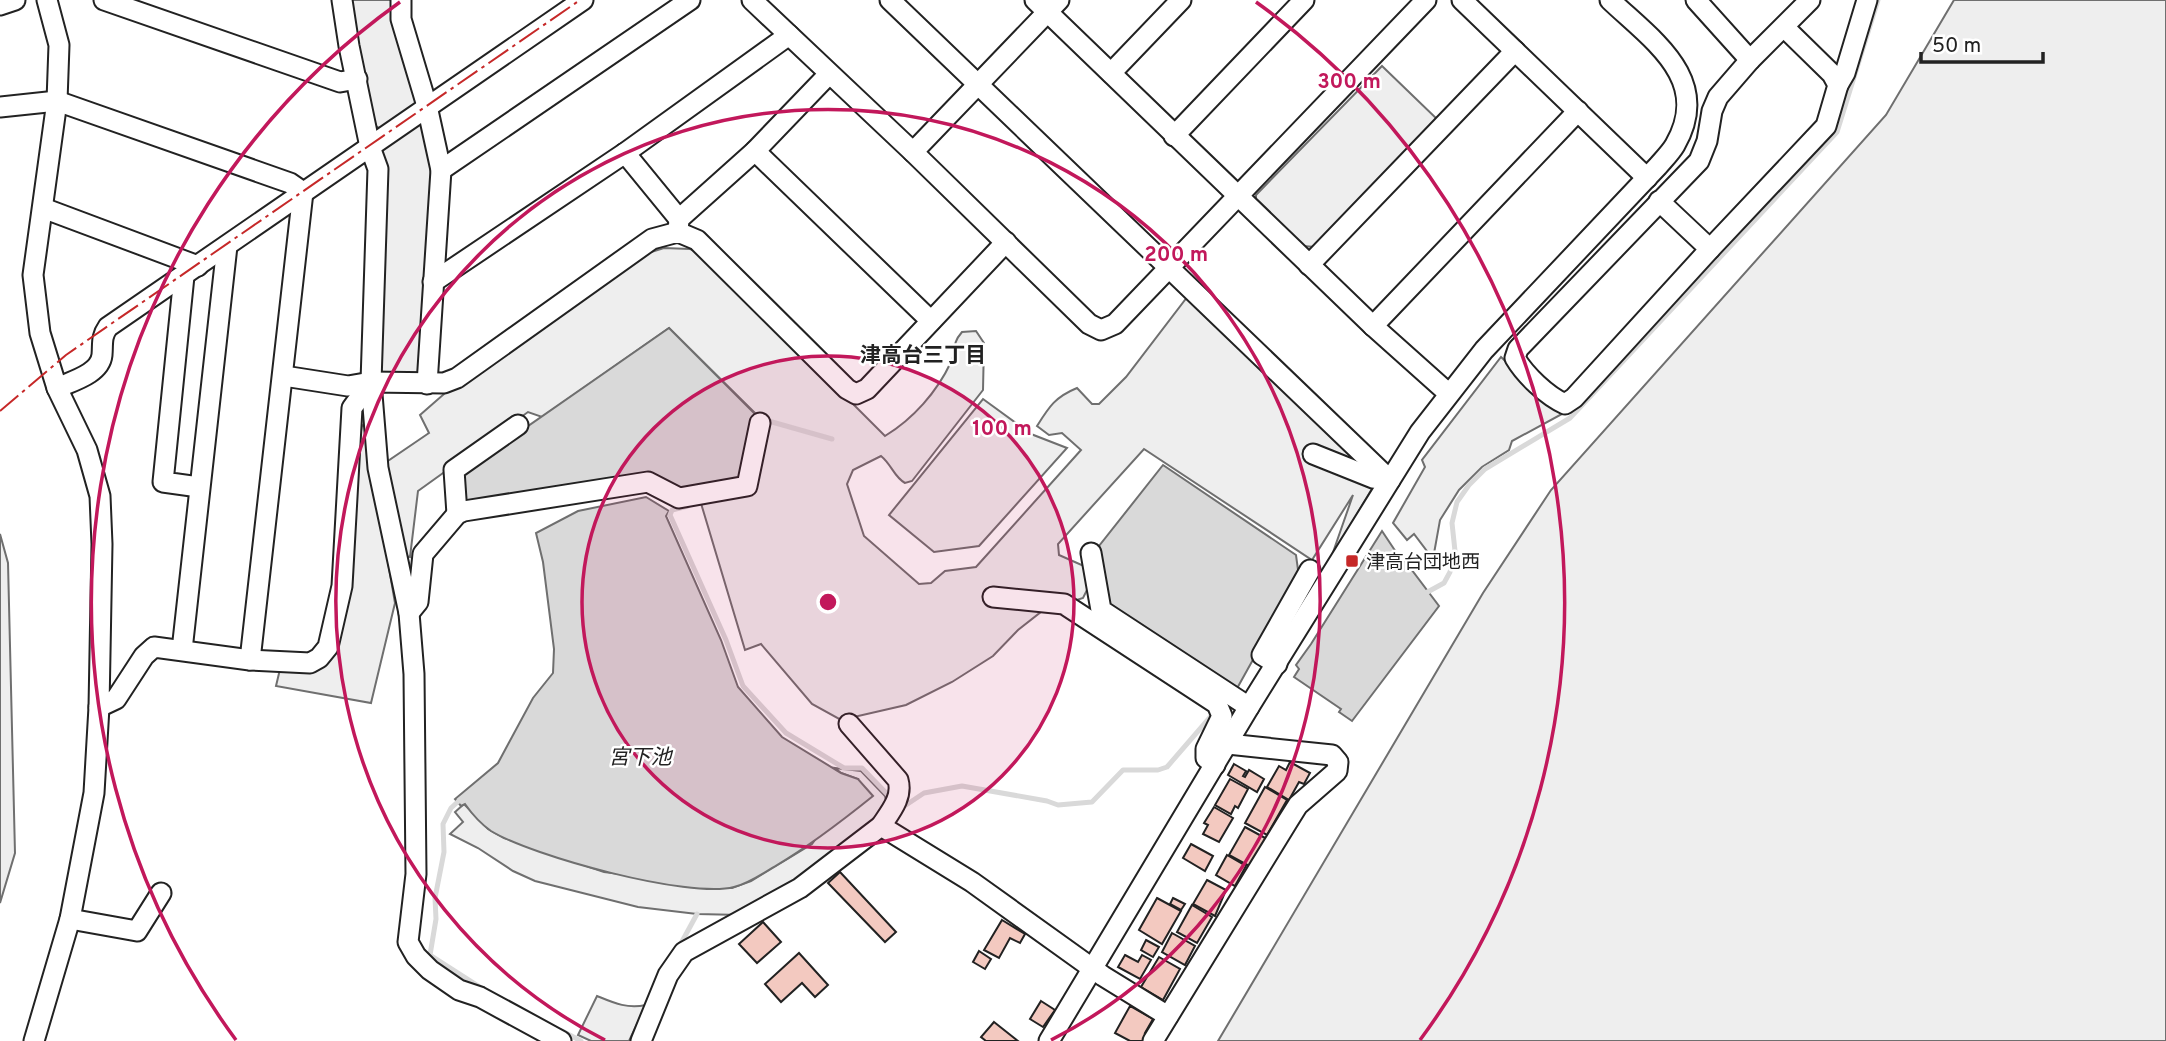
<svg xmlns="http://www.w3.org/2000/svg" width="2166" height="1041" font-family="Overpass,'Noto Sans JP',sans-serif">
	<style>
		.green { fill: #eee; stroke: #6f6f6f; stroke-width: 2 }
		.water { fill: #d9d9d9; stroke: #6f6f6f; stroke-width: 2 }
		.lines { fill: none; stroke-linecap: round; stroke-linejoin: round }
		.stream { stroke: #d9d9d9; stroke-width: 5 }
		.building { fill: #f3c9c0; stroke: #222; stroke-width: 2 }
		.minor-casing { stroke: #222; stroke-width: 23 }
		.minor { stroke: #fff; stroke-width: 19 }
		.power { stroke: #c62828; stroke-width: 2; stroke-dasharray: 24 5 3.5 5; stroke-linecap: butt }
		.ring { fill: none; stroke: #c2185b; stroke-width: 3.5 }
		.poi-dot { fill: #c62828; stroke: #fff; stroke-width: 2.5 }
		.labels { text-anchor: middle; stroke-width: 5; stroke-linejoin: round; paint-order: stroke }
		.poi-label { font-size: 19px; fill: #222; stroke: #fff; text-anchor: start }
		.neighbourhood-label { font-size: 21px; font-weight: bold; fill: #222; stroke: #fff }
		.water-label { font-size: 21px; font-style: italic; fill: #222; stroke: #fff }
		.centre { fill: #c2185b; stroke: #fff; stroke-width: 3.5 }
		.ring-label { font-size: 21px; text-anchor: middle; font-weight: bold; fill: #c2185b; stroke: #fff; stroke-width: 5; stroke-linejoin: round; paint-order: stroke }
	</style>
	<rect width="100%" height="100%" fill="#fff"/>
	<g class="green">
		<polygon points="347,0 396,0 417,105 382,130 376,126 362,78"/>
		<polygon points="1954,0 2166,0 2166,1041 1218,1041 1483,593 1551,490 1886,115"/>
		<polygon points="1382,66 1439,121 1315,247 1303,246 1256,200 1256,195"/>
		<polygon points="420,121 436,172 423,371 417,377 381,376 378,370 379,155 385,145"/>
		<path d="M664,248L690,249L702,253L885,436C913,419 937,392 951,362C958,349 950,346 962,332L976,331L984,343L983,390L912,481L905,483C894,477 892,465 881,456L853,470L847,484L864,536L919,584L931,583L945,571L976,567L1081,450L1062,433L1049,435L1037,426C1049,407 1055,397 1077,388L1092,404H1099L1126,377L1188,296L1367,471L1373,487L1331,558L1353,495L1312,560L1144,449L1058,544L1059,555L1084,566L1091,582L1083,598L1041,612L1018,630L993,656L952,682L906,705L841,720L812,704L761,644L745,650L700,500L766,424L669,328L542,417L528,412L418,491L410,557L399,555L385,463L429,433L420,415L444,394L648,253Z"/>
		<polygon points="1501,357 1562,414 1512,441 1509,450 1482,467 1459,490 1440,520 1433,559 1414,534 1407,540 1393,523 1425,467 1422,460"/>
		<polygon points="983,399 1031,434 1067,448 979,546 934,552 889,515"/>
		<polygon points="362,425 365,427 395,603 371,703 276,686 281,665 324,662"/>
		<polygon points="0,534 8,563 15,853 0,903"/>
		<polygon points="835,768 861,771 885,796 887,805 875,820 797,884 741,915 697,914 638,907 535,881 513,871 478,848 450,834 463,822 455,812 464,804 488,829 504,838 604,872 732,888 751,881 812,844 858,779 841,773"/>
		<path d="M597,996C614,1003 627,1009 646,1005L629,1041H591L578,1035Z"/>
	</g>
	<g class="water">
		<polygon points="669,328 755,414 744,481 676,491 651,477 462,504 459,474"/>
		<polygon points="1163,465 1296,555 1299,577 1235,692 1110,608 1099,546"/>
		<path d="M646,497L669,511L666,516L721,640L738,687L782,737L841,773L858,779L873,796C842,821 811,845 777,865C763,873 750,883 734,887C689,899 532,856 491,831C481,824 472,814 465,804L461,806L455,799L498,763L533,698L553,673L554,649L543,562L536,533L578,511Z"/>
		<polygon points="1382,531 1402,561 1405,561 1439,606 1352,721 1339,712 1341,709 1294,677 1299,669 1296,665 1311,644"/>
	</g>
	<g class="lines">
		<g class="stream">
			<polyline points="765,420 832,439"/>
			<polyline points="687,503 688,506 672,510 670,515 726,640 743,686 786,733 844,768 862,768 891,798"/>
			<polyline points="1422,595 1444,583 1450,572 1455,551 1452,523 1457,502 1469,485 1485,469 1570,418 1837,132 1878,0"/>
			<polyline points="462,798 451,808 443,824 444,852 435,898 436,919 430,955 483,989"/>
			<polyline points="900,809 924,793 962,786 1047,801 1058,805 1092,802 1123,770 1158,770 1167,767 1212,715"/>
			<polyline points="679,947 697,914"/>
			<polyline points="562,1031 581,1041"/>
		</g>
	</g>
	<g class="building">
		<polygon points="1290,762 1310,773 1304,784 1299,782 1289,800 1267,787 1279,766 1286,770"/>
		<polygon points="1234,764 1246,771 1243,776 1245,777 1249,770 1264,779 1257,792 1228,775"/>
		<polygon points="1230,779 1248,789 1238,808 1235,806 1231,814 1215,805"/>
		<polygon points="1265,787 1287,800 1267,835 1245,823"/>
		<polygon points="1214,807 1233,818 1219,842 1203,834 1208,825 1204,823"/>
		<polygon points="1245,827 1267,839 1251,867 1229,855"/>
		<polygon points="1191,844 1213,856 1205,871 1183,858"/>
		<polygon points="1227,855 1246,866 1235,886 1216,875"/>
		<polygon points="840,872 896,932 885,942 828,883"/>
		<polygon points="1207,880 1226,890 1215,916 1193,904"/>
		<polygon points="1157,898 1181,911 1162,944 1139,930"/>
		<polygon points="1173,898 1185,904 1181,910 1170,904"/>
		<polygon points="1192,905 1212,917 1197,943 1177,932"/>
		<polygon points="1002,920 1025,934 1020,943 1010,938 999,958 984,950"/>
		<polygon points="763,922 781,942 757,963 739,944"/>
		<polygon points="1172,933 1195,946 1185,965 1162,952"/>
		<polygon points="1146,940 1159,947 1153,957 1141,950"/>
		<polygon points="979,951 991,959 985,969 973,962"/>
		<polygon points="799,953 828,985 815,997 802,983 781,1002 765,984"/>
		<polygon points="1125,955 1138,962 1142,955 1151,960 1140,979 1118,967"/>
		<polygon points="1159,957 1180,969 1163,1000 1141,987"/>
		<polygon points="1041,1001 1055,1010 1043,1027 1030,1019"/>
		<polygon points="1130,1006 1153,1019 1145,1033 1148,1034 1144,1041 1130,1041 1115,1033"/>
		<polygon points="994,1022 1018,1041 986,1041 981,1037"/>
	</g>
	<g class="lines">
		<defs>
			<g id="minor">
				<polyline points="104,0 340,82 357,79"/>
				<polyline points="342,0 349,46 370,147 378,169 371,382 378,468 409,613 414,674 416,874 408,942 416,956 430,970 459,990 480,997 561,1041"/>
				<polyline points="401,0 401,19 427,106 441,170 427,384"/>
				<polyline points="752,0 913,152 1089,324 1101,330 1115,324 1426,0"/>
				<polyline points="890,0 1390,480"/>
				<polyline points="1035,0 1373,326 1448,393"/>
				<polyline points="1462,0 1647,178"/>
				<polyline points="1696,0 1750,60 1810,0"/>
				<polyline points="0,5 15,0"/>
				<path d="M1750,60L1718,97L1712,111L1707,141L1699,161L1518,349L1515,358C1525,375 1547,396 1565,404L1574,398L1710,249L1826,126L1838,85L1832,74L1784,27"/>
				<polyline points="1111,73 1181,0"/>
				<polyline points="1838,85 1845,73 1867,0"/>
				<polyline points="0,107 57,101 290,183 303,192 250,660"/>
				<polyline points="1174,136 1304,0"/>
				<polyline points="755,151 931,321"/>
				<polyline points="913,152 1059,0"/>
				<polyline points="625,153 679,219"/>
				<polyline points="441,170 690,0"/>
				<polyline points="1659,201 1710,249"/>
				<polyline points="43,208 198,266"/>
				<polyline points="678,232 679,219 755,151 829,74"/>
				<polyline points="1309,265 1515,51"/>
				<polyline points="184,276 163,482 199,487"/>
				<polyline points="433,282 625,153 789,35"/>
				<polyline points="1373,326 1578,111"/>
				<polyline points="284,376 348,386 371,382 444,383 457,378 652,239 678,232 697,240 847,389 856,394 867,389 1006,242"/>
				<path d="M57,388C72,381 100,374 102,355C103,343 101,337 108,327L583,0"/>
				<polyline points="1313,454 1373,478 1389,480"/>
				<polyline points="457,514 454,470 518,425"/>
				<polyline points="1091,553 1101,610 1249,707"/>
				<polyline points="993,597 1064,604 1217,704 1222,716 1206,749 1206,758 1215,765"/>
				<polyline points="409,613 418,602 423,554 457,514 464,511 648,482 679,498 747,486 760,423"/>
				<polyline points="182,650 227,246"/>
				<polyline points="1277,664 1262,655 1310,570"/>
				<polyline points="99,707 116,699 144,656 154,647 250,660 310,663 319,658 328,647 342,586 352,408 371,382"/>
				<path d="M849,724L898,780C903,797 891,811 881,826"/>
				<polyline points="70,919 137,931 161,893"/>
				<polyline points="34,1041 70,919 94,793 99,707 102,544 100,496 87,450 57,388 40,333 33,275 57,101 59,45 47,0"/>
				<polyline points="641,1041 668,975 684,952 800,888 881,826 972,882 1103,976 1168,1016"/>
				<path d="M1049,1041L1249,707L1420,432L1484,350L1658,166C1664,159 1671,152 1675,145C1713,79 1652,40 1610,0"/>
				<polyline points="1153,1041 1288,821 1298,805 1337,771 1338,762 1332,755 1228,744"/>
			</g>
		</defs>
		<use href="#minor" class="minor-casing"/>
		<use href="#minor" class="minor"/>
		<polyline class="power" points="0,411 66,355 580,0"/>
	</g>
	<circle cx="828" cy="602" r="246" fill="#c2185b" fill-opacity=".12"/>
	<g class="ring">
		<circle cx="828" cy="602" r="246"/>
		<path d="M605 1040A492 492 0 1 1 1051 1040"/>
		<path d="M236 1040A737 737 0 0 1 400 2M1256 2A737 737 0 0 1 1420 1040"/>
	</g>
	<rect class="poi-dot" x="1345" y="554" width="14" height="14" rx="3.5"/>
	<g class="labels">
		<g class="poi-label">
			<text x="1366" y="568">津高台団地西</text>
		</g>
		<g class="neighbourhood-label">
			<text x="923" y="362">津高台三丁目</text>
		</g>
		<g class="water-label">
			<text x="640" y="764">宮下池</text>
		</g>
	</g>
	<circle cx="828" cy="602" r="10" class="centre"/>
	<g class="ring-label">
		<text x="1349" y="88">300 m</text>
		<text x="1176" y="261">200 m</text>
		<text x="1002" y="435">100 m</text>
	</g>
	<path d="M1921 52v10h122v-10" fill="none" stroke="#222222" stroke-width="3.5"/>
	<text x="1932" y="52" font-size="21" fill="#222222" stroke="#ffffff" stroke-width="5" paint-order="stroke">50 m</text>
</svg>
